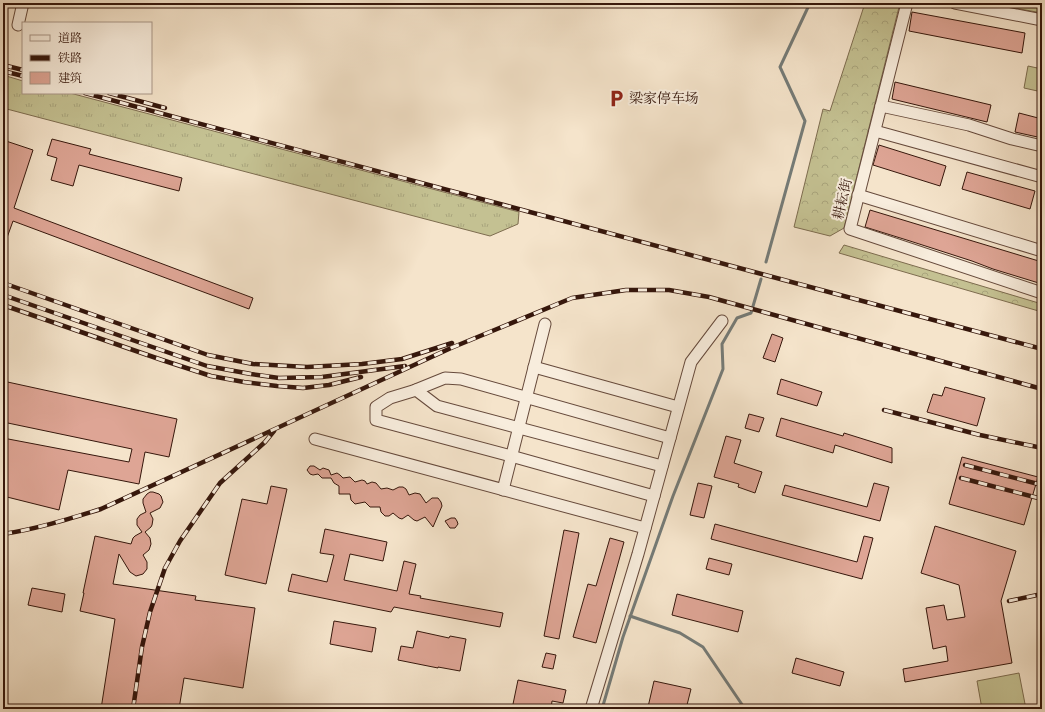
<svg xmlns="http://www.w3.org/2000/svg" width="1045" height="712" font-family="'Old Standard TT','Noto Serif SC',serif">
	<style>
		.grass { fill: url(#grass-tufts); stroke: #7d6c4f }
		.forest { fill: url(#forest-crowns); stroke: #7d6c4f }
		.pitch { fill: #c4c192; stroke: #7d6c4f }
		.lines { fill: none; stroke-linecap: round; stroke-linejoin: round }
		.stream { stroke: #757b77; stroke-width: 3 }
		.building { fill: #dea595; stroke: #36170c }
		.street-casing { stroke: #664a3c; stroke-width: 13 }
		.street { stroke: #f8eddd; stroke-width: 11 }
		.rail-casing { stroke: #36170c; stroke-width: 4.5 }
		.rail { stroke: #f8eddd; stroke-width: 3; stroke-dasharray: 9; stroke-linecap: butt }
		.labels { text-anchor: middle; stroke-width: 4; stroke-linejoin: round; paint-order: stroke }
		.poi-label { font-size: 14px; fill: #36170c; stroke: #f8eddd; text-anchor: start }
		.street-label { font-size: 14px; fill: #36170c; stroke: #f8eddd }
	</style>
	<defs>
		<pattern id="grass-tufts" width="24" height="20" patternUnits="userSpaceOnUse"><rect width="24" height="20" fill="#c4c192"/><path d="M3 7l-1-3M5 7V3M7 7l1-3M15 17l-1-3M17 17v-4M19 17l1-3" fill="none" stroke="#a9a57d"/></pattern>
		<pattern id="forest-crowns" width="20" height="18" patternUnits="userSpaceOnUse"><rect width="20" height="18" fill="#c4c192"/><path d="M2 6a3 3 0 1 1 6 0M12 15a3 3 0 1 1 6 0" fill="none" stroke="#a9a57d"/></pattern>
	</defs>
	<rect width="100%" height="100%" fill="#f5e4cb"/>
	<filter id="stains"><feTurbulence type="fractalNoise" baseFrequency=".005" numOctaves="4"/><feColorMatrix values="0 0 0 0 .2 0 0 0 0 .09 0 0 0 0 .02 0 0 0 .5 -.17"/></filter>
	<radialGradient id="worn" r=".72"><stop offset=".6" stop-color="#630" stop-opacity="0"/><stop offset="1" stop-color="#630" stop-opacity=".3"/></radialGradient>
	<polygon class="grass" points="3,75 23,81 23,93 70,93 519,212 518,224 490,236 3,108"/>
	<g class="forest">
		<polygon points="865,3 900,3 844,228 830,236 794,227 823,109 830,111"/>
		<polygon points="987,3 1042,3 1042,13"/>
		<polygon points="844,245 1042,304 1042,312 839,253"/>
	</g>
	<g class="pitch">
		<polygon points="1028,66 1042,69 1042,92 1024,88"/>
		<polygon points="1019,673 1026,709 982,709 977,681"/>
	</g>
	<g class="lines">
		<g class="stream">
			<polyline points="766,262 805,121 780,67 810,3"/>
			<polyline points="630,616 680,633 703,647 743,706 744,709"/>
			<polyline points="602,709 623,637 673,496 723,369 722,344 737,318 751,313 761,279"/>
		</g>
	</g>
	<g class="building">
		<polygon points="912,12 1025,33 1022,53 909,31"/>
		<polygon points="895,82 991,105 987,122 892,99"/>
		<polygon points="1019,113 1042,119 1042,138 1015,132"/>
		<polygon points="52,139 91,149 89,154 182,178 179,191 79,165 73,186 51,180 57,158 47,155"/>
		<polygon points="3,140 33,150 14,208 253,298 249,309 13,221 4,246 3,246"/>
		<polygon points="879,145 946,166 940,186 873,165"/>
		<polygon points="967,172 1035,191 1030,209 962,189"/>
		<polygon points="870,210 1042,262 1042,284 993,269 972,261 910,241 865,227"/>
		<polygon points="772,334 783,338 775,362 763,358"/>
		<polygon points="781,379 822,392 817,406 777,394"/>
		<polygon points="3,381 177,419 169,457 145,452 139,484 68,470 59,510 3,496 3,438 129,462 132,449 3,422"/>
		<polygon points="945,387 985,398 977,426 927,412 933,394 942,396"/>
		<polygon points="749,414 764,418 759,432 745,428"/>
		<polygon points="781,418 843,436 844,433 892,448 892,463 835,445 833,453 776,436"/>
		<polygon points="726,436 741,440 734,463 762,472 755,493 738,487 739,484 714,477"/>
		<polygon points="962,457 1038,477 1024,525 949,504"/>
		<polygon points="310,466 314,466 320,470 323,468 329,470 331,475 337,473 340,475 343,478 350,477 355,482 362,480 365,481 367,484 372,482 376,483 381,489 387,488 393,490 399,487 403,487 406,489 409,495 415,493 420,494 426,503 432,498 438,498 441,502 442,506 433,527 425,517 417,521 414,520 408,515 402,519 399,518 393,513 389,516 385,516 381,512 380,507 370,507 365,502 355,504 351,500 350,494 339,494 339,486 334,483 331,478 322,478 318,474 313,475 310,474 307,470"/>
		<polygon points="698,483 712,486 704,518 690,515"/>
		<polygon points="874,483 889,487 880,521 782,495 785,485 867,507"/>
		<polygon points="271,486 287,489 266,584 225,575 242,499 267,504"/>
		<polygon points="150,492 153,492 159,494 161,496 163,502 160,508 150,513 153,519 152,525 151,527 145,532 150,538 151,544 149,550 143,555 147,562 147,569 143,574 136,576 130,572 119,554 113,584 196,596 195,600 255,608 243,688 184,678 179,709 101,709 115,619 80,611 84,593 83,593 95,536 131,544 133,538 135,536 142,532 137,525 137,519 140,515 146,512 143,503 143,499 147,494"/>
		<polygon points="451,518 455,518 457,521 458,524 455,528 450,528 445,521"/>
		<polygon points="715,524 857,562 864,536 873,538 862,579 711,539"/>
		<polygon points="935,526 1016,551 1001,601 1012,663 905,682 903,669 948,661 946,646 933,649 926,608 944,605 947,620 965,617 959,585 921,573"/>
		<polygon points="325,529 387,542 383,561 350,554 344,580 397,591 404,561 416,564 409,594 421,596 420,598 503,613 500,627 394,607 391,612 288,591 292,574 327,582 334,555 320,553"/>
		<polygon points="564,530 579,533 559,639 544,636"/>
		<polygon points="610,538 624,542 596,643 573,637 588,584 596,586"/>
		<polygon points="709,558 732,564 729,575 706,569"/>
		<polygon points="32,588 65,594 62,612 28,605"/>
		<polygon points="677,594 743,611 738,632 672,615"/>
		<polygon points="334,621 376,628 372,652 330,644"/>
		<polygon points="417,631 449,638 450,636 466,639 460,671 438,667 438,668 398,660 401,646 413,648"/>
		<polygon points="546,653 556,655 553,669 542,667"/>
		<polygon points="796,658 844,672 840,686 792,673"/>
		<polygon points="518,680 566,690 563,703 552,701 551,709 512,709"/>
		<polygon points="654,681 691,689 686,709 657,709 648,707"/>
	</g>
	<g class="lines">
		<defs>
			<g id="street">
				<polyline points="907,3 850,229 1042,293"/>
				<polyline points="955,3 1042,20"/>
				<polyline points="18,25 23,3"/>
				<polyline points="881,106 969,125 1012,139 1042,146"/>
				<polyline points="875,131 1042,177"/>
				<polyline points="858,195 1042,251"/>
				<polyline points="534,367 678,407"/>
				<polyline points="416,390 437,406 662,466"/>
				<polyline points="315,439 645,528"/>
				<polyline points="503,490 545,324"/>
				<polyline points="654,496 511,456 376,420 376,407 390,398 413,391 445,378 461,379 670,438"/>
				<polyline points="591,709 638,554 691,362 722,321"/>
			</g>
		</defs>
		<use href="#street" class="street-casing"/>
		<use href="#street" class="street"/>
		<defs>
			<g id="rail">
				<polyline points="3,65 23,70"/>
				<polyline points="3,71 23,76"/>
				<polyline points="85,93 1042,349"/>
				<polyline points="109,93 165,108"/>
				<polyline points="3,283 208,355 253,364 307,367 362,364 402,359 452,343"/>
				<polyline points="3,295 207,366 251,374 279,378 322,377 405,366"/>
				<polyline points="3,305 162,360 211,376 244,382 277,386 303,388 329,385 361,377"/>
				<polyline points="884,410 980,435 1042,448"/>
				<polyline points="965,465 1042,485"/>
				<polyline points="961,478 1042,499"/>
				<path d="M3,534C37,529 68,519 101,509L451,348L572,298L626,290H669L709,297L1042,389"/>
				<polyline points="1009,601 1042,594"/>
				<polyline points="133,709 142,647 150,612 165,568 180,541 220,483 265,442 274,431"/>
			</g>
		</defs>
		<use href="#rail" class="rail-casing"/>
		<use href="#rail" class="rail"/>
	</g>
	<defs>
		<symbol id="parking-bare" viewBox="-9 -9 18 18"><path d="M-3.5-5.5H1a3.5 3.5 0 0 1 0 7H-1V5.5H-3.5ZM-1-3.4V-.6H.8a1.4 1.4 0 0 0 0-2.8Z" fill="#8f2418" stroke="#f8eddd" stroke-width="2.5" paint-order="stroke"/></symbol>
	</defs>
	<g fill-rule="evenodd">
		<use href="#parking-bare" x="604" y="86" width="25" height="25"/>
	</g>
	<g class="labels">
		<g class="poi-label">
			<text x="629" y="103">梁家停车场</text>
		</g>
		<g class="street-label">
			<text transform="translate(842 199) rotate(-77)" y="5">耕耘街</text>
		</g>
	</g>
	<rect width="1045" height="712" fill="none" stroke="#f5e4cb" stroke-width="16"/>
	<rect x="4" y="4" width="1037" height="704" fill="none" stroke="#36170c" stroke-width="2"/>
	<rect x="8" y="8" width="1029" height="696" fill="none" stroke="#36170c"/>
	<rect x="22" y="22" width="130" height="72" fill="#f8eddd" stroke="#aa9789"/>
	<rect x="30" y="35" width="20" height="6" fill="#f8eddd" stroke="#aa9789"/>
	<text x="58" y="42" font-size="12" fill="#36170c">道路</text>
	<rect x="30" y="55" width="20" height="6" fill="#36170c" stroke="#aa9789"/>
	<text x="58" y="62" font-size="12" fill="#36170c">铁路</text>
	<rect x="30" y="72" width="20" height="12" fill="#dea595" stroke="#aa9789"/>
	<text x="58" y="82" font-size="12" fill="#36170c">建筑</text>
	<rect width="100%" height="100%" filter="url(#stains)"/>
	<rect width="100%" height="100%" fill="url(#worn)"/>
</svg>
